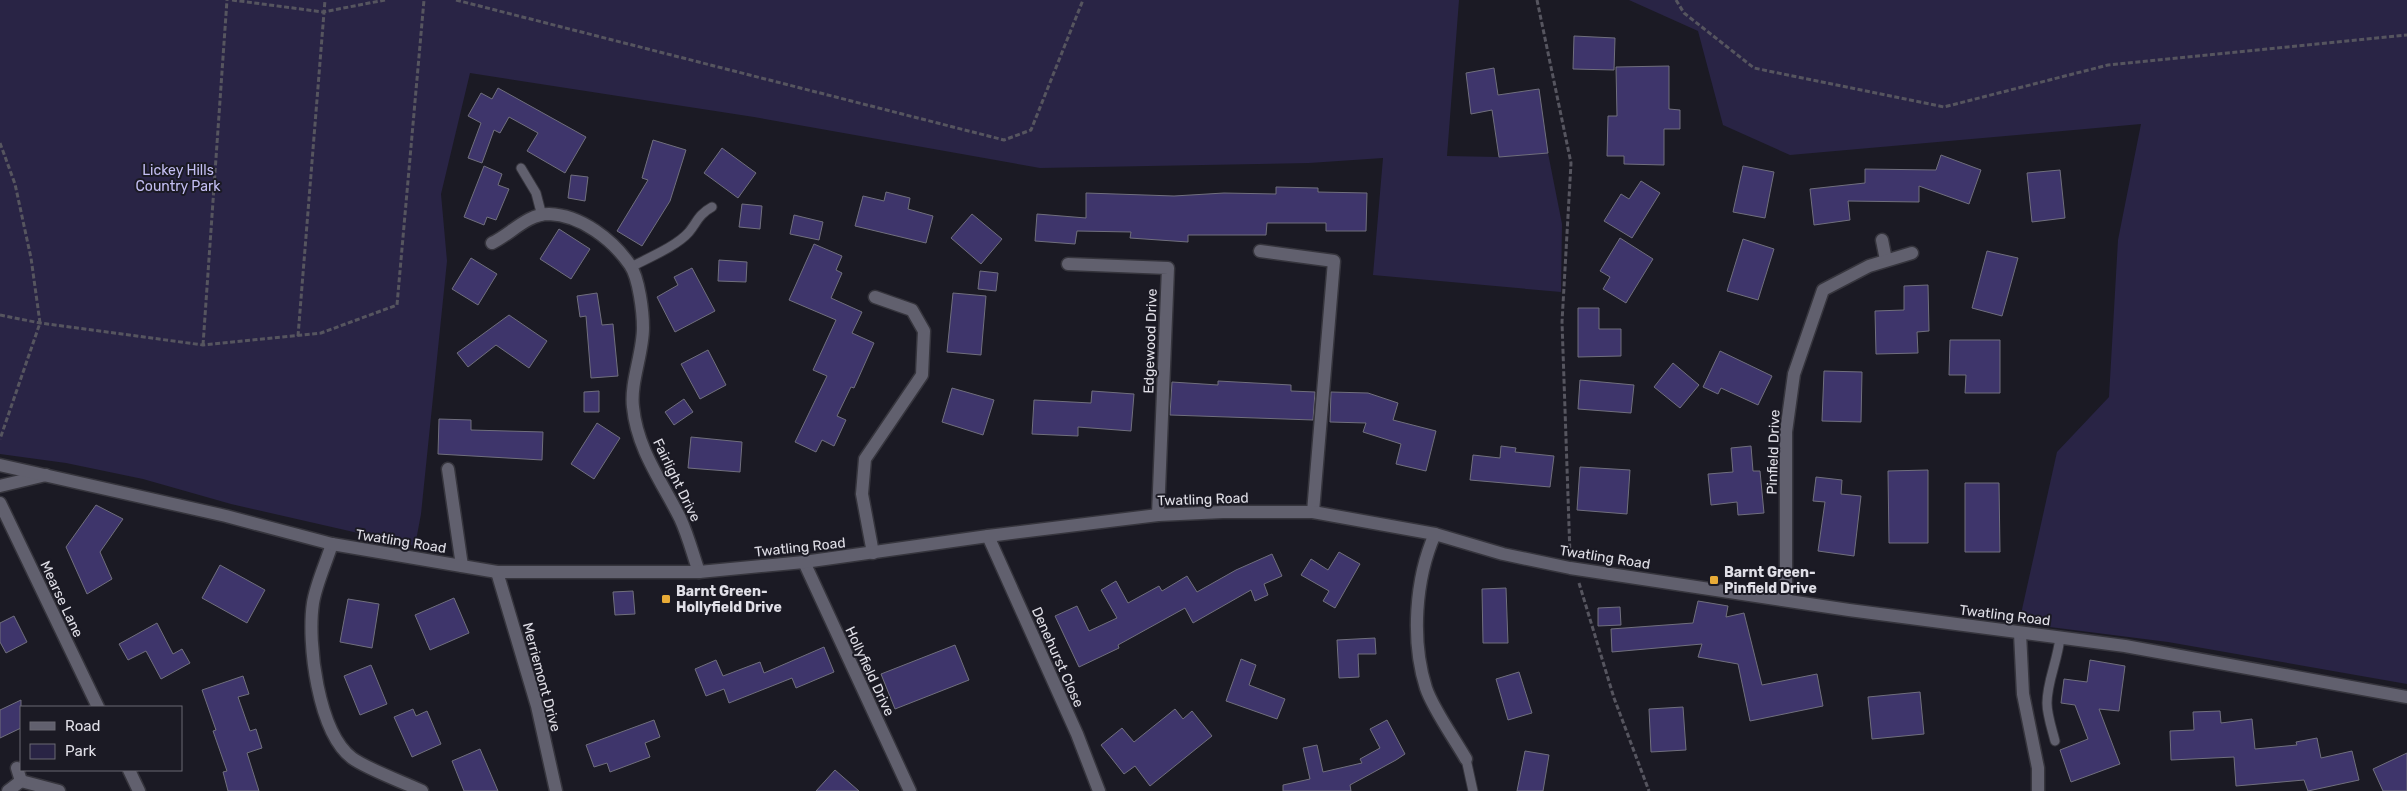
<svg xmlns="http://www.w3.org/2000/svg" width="2407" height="791" font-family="Rubik,sans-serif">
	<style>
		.green { fill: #292445 }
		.building { fill: #3e356b; stroke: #706f7d }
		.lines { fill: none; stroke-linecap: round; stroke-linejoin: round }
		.service-casing { stroke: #36353d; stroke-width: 11 }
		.minor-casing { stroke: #36353d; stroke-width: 15 }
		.tertiary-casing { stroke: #36353d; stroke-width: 15 }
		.path { stroke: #56555f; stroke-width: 3; stroke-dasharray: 5 2.5; stroke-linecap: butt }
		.service { stroke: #61606e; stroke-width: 9 }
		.minor { stroke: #61606e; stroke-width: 12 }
		.tertiary { stroke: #61606e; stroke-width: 12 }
		.poi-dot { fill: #e8ab37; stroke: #1b1a24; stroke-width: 2 }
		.labels { text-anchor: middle; stroke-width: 4; stroke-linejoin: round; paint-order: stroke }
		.park-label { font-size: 14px; fill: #c4bff3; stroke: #1b1a24 }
		.street-label { font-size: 14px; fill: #e0dfe7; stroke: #1b1a24 }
		.poi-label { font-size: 14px; font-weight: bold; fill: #e0dfe7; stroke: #1b1a24; text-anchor: start }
	</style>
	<rect width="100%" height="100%" fill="#1b1a24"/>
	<g class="green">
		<polygon points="0,0 1459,0 1447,156 1498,157 1548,153 1562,224 1561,292 1373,275 1383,158 1309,163 1040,168 754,117 470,73 441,194 447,261 421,514 415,546 231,504 143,479 66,463 0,454"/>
		<polygon points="1629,0 2407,0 2407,684 2168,642 2019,623 2057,452 2109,397 2118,240 2141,124 1790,155 1723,125 1698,31"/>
	</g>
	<g class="building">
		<polygon points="1574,36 1615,38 1614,70 1573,69"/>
		<polygon points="1669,66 1669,109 1680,110 1680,129 1664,129 1664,165 1624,164 1624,156 1607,156 1608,116 1617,116 1616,67"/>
		<polygon points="1494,68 1498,95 1539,89 1548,153 1499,157 1492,110 1471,114 1466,73"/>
		<polygon points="498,88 586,137 565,173 527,151 538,133 509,117 500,133 494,130 482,163 468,158 481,123 468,116 481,93 492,99"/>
		<polygon points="653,140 686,150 670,201 642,246 617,231 648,180 642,178"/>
		<polygon points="722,148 756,173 738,198 704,173"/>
		<polygon points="1941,155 1981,170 1969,204 1919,186 1919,202 1848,201 1850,220 1814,225 1810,189 1865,183 1865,169 1936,170"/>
		<polygon points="484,166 502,174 498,185 509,189 496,220 487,217 484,225 464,217"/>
		<polygon points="1743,166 1774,172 1765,218 1733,212"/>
		<polygon points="2060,170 2065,218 2032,222 2027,173"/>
		<polygon points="571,175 588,177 585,201 568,198"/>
		<polygon points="1641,181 1660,193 1632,238 1604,221 1621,194 1629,199"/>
		<polygon points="1276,187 1318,188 1318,192 1367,193 1366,231 1326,231 1326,223 1267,223 1266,235 1188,235 1188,242 1130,238 1131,232 1077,231 1075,244 1035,241 1037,214 1086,218 1086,193 1174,196 1224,193 1276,194"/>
		<polygon points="886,192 910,198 908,209 933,216 926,243 855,226 863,196 884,201"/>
		<polygon points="742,204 762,206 760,229 739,227"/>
		<polygon points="972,214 1002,239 981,264 951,238"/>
		<polygon points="794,215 823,222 819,240 790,234"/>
		<polygon points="559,229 590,249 571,279 540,259"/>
		<polygon points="1620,238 1653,259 1626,303 1603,289 1610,277 1600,271"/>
		<polygon points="1743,239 1774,249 1758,300 1727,291"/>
		<polygon points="814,244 842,256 836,270 842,273 831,298 862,312 852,333 874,343 854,388 851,387 837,416 846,420 834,446 822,440 816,452 795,442 827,376 813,370 836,320 789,300"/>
		<polygon points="1987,251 2018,258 2002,316 1972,308"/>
		<polygon points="471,258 497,274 478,305 452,289"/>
		<polygon points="719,260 747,262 746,282 718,281"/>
		<polygon points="692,268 715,311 675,332 657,297 678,285 674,277"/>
		<polygon points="980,271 998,273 996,291 978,289"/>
		<polygon points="1928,285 1929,331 1917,332 1918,353 1876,354 1875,311 1904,310 1904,286"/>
		<polygon points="597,293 602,325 613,324 618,376 591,378 586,316 580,317 577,296"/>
		<polygon points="953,293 986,296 981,355 947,352"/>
		<polygon points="1578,308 1599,308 1599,329 1621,329 1621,356 1578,357"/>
		<polygon points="509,315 547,341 529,368 496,345 468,367 457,353"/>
		<polygon points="1950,340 2000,340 2000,393 1965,393 1966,375 1949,375"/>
		<polygon points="708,350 726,385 700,399 681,364"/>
		<polygon points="1720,351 1772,376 1758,405 1721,388 1718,394 1703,387"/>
		<polygon points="1673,363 1699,385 1680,408 1654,387"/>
		<polygon points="1824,371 1862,372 1861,422 1822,421"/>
		<polygon points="1580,380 1634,385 1631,413 1578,409"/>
		<polygon points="1218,381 1291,385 1291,391 1315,392 1313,420 1170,415 1172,382 1218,385"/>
		<polygon points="952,388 994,400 983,435 942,422"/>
		<polygon points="599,391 599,412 584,412 584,392"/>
		<polygon points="1092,391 1134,394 1131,431 1078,427 1078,436 1032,434 1034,400 1091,403"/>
		<polygon points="1331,392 1368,393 1398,403 1393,420 1436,431 1426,471 1396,464 1401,444 1363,432 1366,423 1330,422"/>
		<polygon points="684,399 693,412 674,425 665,412"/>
		<polygon points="439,419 471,420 471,430 543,432 542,460 438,454"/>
		<polygon points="597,423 620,438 594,479 571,464"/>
		<polygon points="691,437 742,442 740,472 688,468"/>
		<polygon points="1501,446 1516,448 1515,452 1554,456 1550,487 1470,480 1473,455 1500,458"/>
		<polygon points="1751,446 1753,471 1760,471 1764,513 1738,515 1737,502 1711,505 1708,474 1733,472 1731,448"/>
		<polygon points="1580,467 1630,470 1627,514 1577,510"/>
		<polygon points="1928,470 1928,543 1889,543 1888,471"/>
		<polygon points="1816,477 1842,480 1841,494 1861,496 1854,556 1818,551 1825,502 1813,501"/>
		<polygon points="1965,483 1999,483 2000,552 1965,552"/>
		<polygon points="96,505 123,519 100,552 112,579 87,594 66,547"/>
		<polygon points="1339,552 1360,564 1335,608 1323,601 1329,591 1301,575 1311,559 1328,570"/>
		<polygon points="1272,554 1282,576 1264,584 1268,595 1255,601 1251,590 1193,623 1185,608 1118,645 1119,648 1079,667 1055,616 1077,606 1089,631 1117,618 1101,590 1116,581 1128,603 1159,586 1162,591 1187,576 1197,592 1236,570"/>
		<polygon points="220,565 265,590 247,623 202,598"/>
		<polygon points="1506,588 1508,643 1483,643 1482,589"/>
		<polygon points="633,591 635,614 615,615 613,592"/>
		<polygon points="454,598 469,633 430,650 415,615"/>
		<polygon points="348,599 379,604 372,648 340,642"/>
		<polygon points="1698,601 1728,606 1726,617 1744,613 1762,685 1817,674 1823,706 1750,721 1738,664 1698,657 1702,644 1612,652 1611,629 1693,623"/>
		<polygon points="1620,607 1621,625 1598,626 1598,608"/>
		<polygon points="14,616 27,642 6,653 0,642 0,623"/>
		<polygon points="157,623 173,654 182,649 190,663 161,679 146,651 128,660 119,644"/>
		<polygon points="1375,638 1376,654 1358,654 1359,677 1339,678 1337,640"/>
		<polygon points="955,645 969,680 895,709 881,674"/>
		<polygon points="824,647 834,672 796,688 792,678 729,703 724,689 706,696 695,669 716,660 723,676 760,662 764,673"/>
		<polygon points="1241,659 1256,665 1249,685 1285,699 1277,719 1226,701"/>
		<polygon points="2090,660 2125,666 2119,711 2099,709 2120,764 2071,782 2060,750 2088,739 2075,705 2061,703 2064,679 2087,682"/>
		<polygon points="371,665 387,704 360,715 344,676"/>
		<polygon points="1519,672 1532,713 1508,720 1496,679"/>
		<polygon points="243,676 249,694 238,697 250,731 256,729 262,748 247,753 259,791 228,791 223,772 227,771 213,731 216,730 202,690"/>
		<polygon points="1920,692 1924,734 1872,739 1868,697"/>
		<polygon points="21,700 21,728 0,738 0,710"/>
		<polygon points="1683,707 1686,750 1651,752 1649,709"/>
		<polygon points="413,709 416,716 427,711 441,744 412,757 394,717"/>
		<polygon points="1175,709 1183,719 1192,711 1212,736 1150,786 1135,766 1124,774 1101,745 1122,728 1134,742"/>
		<polygon points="2220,711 2221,723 2252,719 2255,749 2297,745 2296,742 2317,738 2321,758 2352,751 2359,780 2308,791 2304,780 2236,786 2234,757 2171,760 2170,731 2194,730 2193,712"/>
		<polygon points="654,720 660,737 645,743 650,757 610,772 607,763 594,767 586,745"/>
		<polygon points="1387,720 1405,754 1396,760 1350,785 1351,791 1283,791 1283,785 1310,779 1303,748 1317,745 1323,772 1362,763 1360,759 1380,748 1370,729"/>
		<polygon points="480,749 498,791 464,791 452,761"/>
		<polygon points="1525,751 1549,755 1543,791 1517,791"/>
		<polygon points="2407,753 2407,791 2383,791 2373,769"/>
		<polygon points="835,770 859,791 816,791"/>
	</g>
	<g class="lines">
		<defs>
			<g id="service">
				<polyline points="521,168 536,193 542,216"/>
				<path d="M631,267C648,258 677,246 689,232C697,222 699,214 712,207"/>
				<path d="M2055,741C2052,729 2047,715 2047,703C2047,681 2058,660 2060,637"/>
				<polyline points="1466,759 1473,791"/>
			</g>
			<g id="minor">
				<polyline points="1882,240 1886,260"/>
				<path d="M492,243C511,234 527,214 549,214C581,215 613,240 630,265C639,278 643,312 643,328C643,353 630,383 633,407C637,449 662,482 680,518C688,535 693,555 699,572"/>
				<polyline points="1260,251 1334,261 1313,512"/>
				<polyline points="1068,264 1168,268 1158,515"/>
				<polyline points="448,469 462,566"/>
				<polyline points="0,486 46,475"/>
				<path d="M1435,534C1415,579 1411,641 1426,688C1433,709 1454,738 1466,759"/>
				<polyline points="988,536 1077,734 1099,791"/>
				<path d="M332,544C326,563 316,584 313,603C307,643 318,732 352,758C367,769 403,782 422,791"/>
				<polyline points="873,553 862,494 865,459 922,375 924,331 912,310 875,297"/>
				<polyline points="804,562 910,791"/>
				<polyline points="497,572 537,706 556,791"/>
				<polyline points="1786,600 1786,432 1794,374 1823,290 1869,266 1912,253"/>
				<polyline points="2020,633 2023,694 2038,768 2038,791"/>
				<polyline points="21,781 59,791"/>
				<polyline points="8,791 21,781 17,768"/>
			</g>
			<g id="tertiary">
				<polyline points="0,465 226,516 332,544 497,572 699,572 804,562 988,536 1158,515 1223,512 1313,512 1435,534 1503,554 1570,568 1849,610 2125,646 2407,697"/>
				<polyline points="0,503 98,707"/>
				<polyline points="129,770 139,791"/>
			</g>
		</defs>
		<use href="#service" class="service-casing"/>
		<use href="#minor" class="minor-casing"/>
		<use href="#tertiary" class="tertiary-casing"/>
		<g class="path">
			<polyline points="232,0 323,12 385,0"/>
			<polyline points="456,0 1004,140 1031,130 1083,0"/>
			<polyline points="1537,0 1571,163 1562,322 1570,555"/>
			<polyline points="1676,0 1684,13 1754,68 1944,107 2108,65 2407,35"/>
			<polyline points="0,143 15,184 31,258 40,323 0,439"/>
			<polyline points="0,315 40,323 203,345 321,333 397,305 424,0"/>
			<polyline points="298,336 325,0"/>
			<polyline points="203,345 227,0"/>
			<polyline points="1579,583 1614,698 1649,791"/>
		</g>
		<use href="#service" class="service"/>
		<use href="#minor" class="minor"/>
		<use href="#tertiary" class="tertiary"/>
	</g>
	<g class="poi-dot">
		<rect x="1709" y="575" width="10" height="10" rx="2.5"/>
		<rect x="661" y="594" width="10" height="10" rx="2.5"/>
	</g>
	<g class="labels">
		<g class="park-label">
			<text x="178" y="175">Lickey Hills<tspan x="178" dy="16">Country Park</tspan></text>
		</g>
		<g class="street-label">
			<text transform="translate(1150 341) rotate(-88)" y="5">Edgewood Drive</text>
			<text transform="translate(1773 452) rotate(-88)" y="5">Pinfield Drive</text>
			<text transform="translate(677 480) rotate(64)" y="5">Fairlight Drive</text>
			<text transform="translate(1203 499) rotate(-2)" y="5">Twatling Road</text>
			<text transform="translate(401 541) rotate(9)" y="5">Twatling Road</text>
			<text transform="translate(800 547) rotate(-6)" y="5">Twatling Road</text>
			<text transform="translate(1605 557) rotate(9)" y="5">Twatling Road</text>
			<text transform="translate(62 599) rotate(65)" y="5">Mearse Lane</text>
			<text transform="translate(2005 615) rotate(7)" y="5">Twatling Road</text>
			<text transform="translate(1058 657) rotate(66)" y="5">Denehurst Close</text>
			<text transform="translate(870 671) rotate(65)" y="5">Hollyfield Drive</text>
			<text transform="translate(542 677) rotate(75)" y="5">Merriemont Drive</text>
		</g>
		<g class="poi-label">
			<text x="1724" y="577">Barnt Green-<tspan x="1724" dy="16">Pinfield Drive</tspan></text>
			<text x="676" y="596">Barnt Green-<tspan x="676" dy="16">Hollyfield Drive</tspan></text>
		</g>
	</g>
	<rect x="20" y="706" width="162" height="65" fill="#1b1a24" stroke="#6a6972"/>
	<rect x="30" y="722" width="25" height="8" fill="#61606e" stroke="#6a6972"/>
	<text x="65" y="731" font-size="15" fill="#e0dfe7">Road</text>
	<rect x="30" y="744" width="25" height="15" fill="#292445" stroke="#6a6972"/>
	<text x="65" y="756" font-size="15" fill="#e0dfe7">Park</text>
</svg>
